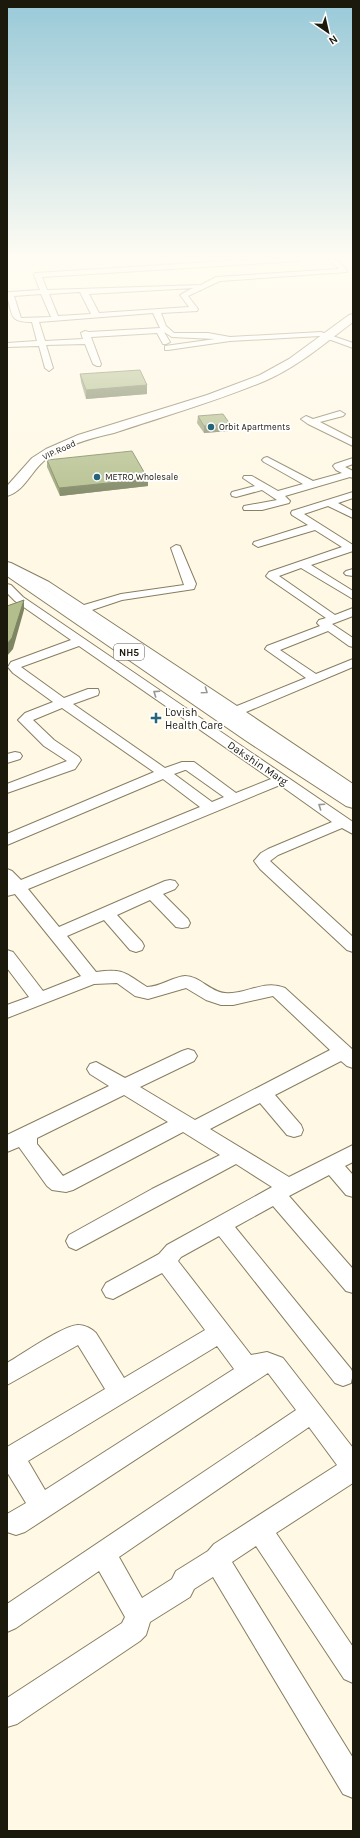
<svg xmlns="http://www.w3.org/2000/svg" width="360" height="1838" font-family="Karla,sans-serif">
	<style>
		.lines { fill: none; stroke-linecap: round; stroke-linejoin: round }
		.minor-casing { stroke: #877e60; stroke-width: 2 }
		.major-casing { stroke: #877e60; stroke-width: 2 }
		.highway-casing { stroke: #877e60; stroke-width: 2 }
		.minor { fill: #fff; fill-rule: evenodd }
		.major { fill: #fff; fill-rule: evenodd }
		.highway { fill: #fff; fill-rule: evenodd }
		.wall { fill: #9aa378 }
		.shaded-wall { fill: #7d8562 }
		.building { fill: #b3be8c; stroke: #7d8562 }
		.oneway { stroke: #989792 }
		.poi-dot { fill: #256479; stroke: #fff; stroke-width: 1.5 }
		.labels { text-anchor: middle; stroke-width: 3.5; stroke-linejoin: round; paint-order: stroke }
		.far-poi-label { font-size: 9px; fill: #1b180c; stroke: #fff; text-anchor: start }
		.far-street-label { font-size: 9px; fill: #1b180c; stroke: #fff }
		.shield { fill: #fff; stroke: #5f5d55; stroke-width: 1 }
		.shield-label { font-size: 10px; font-weight: bold; fill: #1b180c }
		.poi-label { font-size: 11px; fill: #1b180c; stroke: #fff; text-anchor: start }
		.street-label { font-size: 11px; fill: #1b180c; stroke: #fff }
	</style>
	<rect width="100%" height="100%" fill="#fff8e5"/>
	<g class="lines">
		<defs>
			<g id="minor">
				<path d="M262,259H301L298,261L42,277L47,290L201,285L216,277L339,269L328,259H335L347,270V272L220,281L188,296L198,309L197,311L161,313L166,326L174,333H208L230,337L321,332L353,343V348L320,336L230,341L168,350H165V346L215,339L172,337L164,332L170,342L166,344H163L157,333L91,337L101,364L100,366H97L93,364L85,344L46,345L53,368L49,371L45,368L39,346L7,347V343L37,341L32,322C9,322 13,316 7,296V293L10,292L40,290L34,275L35,273ZM193,288L180,295L189,307L99,313L89,294ZM80,292L91,314L58,316L49,294ZM41,294L51,317L21,318L14,296ZM153,313L160,328L89,332L85,331L81,333L83,339L45,341L39,322Z"/>
				<polygon points="350,259 353,259 353,262 351,261"/>
				<polygon points="340,411 345,414 343,416 320,422 353,439 353,446 308,424 301,419 306,416 313,419"/>
				<polygon points="267,457 313,481 342,473 336,470 333,466 335,464 353,458 353,464 345,467 353,471 353,478 350,477 285,496 290,501 289,503 262,510 244,510 243,508 244,506 277,500 262,490 236,497 232,496 231,494 232,492 255,486 243,478 244,476 252,476 278,491 303,484 264,462 262,460 264,458"/>
				<polygon points="353,492 353,498 338,503 353,511 353,518 328,506 304,514 353,545 353,551 311,565 353,591 353,599 301,568 279,576 335,615 353,608 353,616 332,624 353,638 353,647 349,646 328,631 280,650 316,674 353,659 353,667 246,712 353,784 353,794 348,793 41,586 7,569 7,562 11,563 49,582 84,605 121,594 184,585 171,548 176,545 180,546 196,584 194,589 122,600 92,610 237,706 306,678 265,649 267,646 320,626 317,623 319,620 326,618 268,578 266,576 269,572 342,547 315,530 258,547 253,544 254,542 308,525 292,515 291,513 292,511"/>
				<polygon points="353,569 353,576 346,575 344,573 346,571"/>
				<path d="M7,584L11,585L23,597L353,822V834L342,828L278,855L270,861L353,937V952L347,950L260,869L254,861L261,853L268,849L332,822L280,785L28,889L59,927L165,881L170,880L175,881L178,885L175,889L163,894L188,919L190,923L188,927L182,928L176,927L150,900L117,915L142,942L144,946L142,950L136,952L130,950L104,920L67,936L96,972C124,968 125,973 147,987C160,987 172,977 185,976C200,976 210,992 225,993C246,995 264,979 285,988L353,1050V1068L347,1066L341,1061L275,1095L301,1125L303,1130L301,1135L294,1137L287,1135L260,1103L210,1129L289,1177L353,1145V1162L345,1166L353,1175V1197L346,1195L329,1175L289,1196L353,1269V1293L346,1291L273,1206L235,1227L351,1369L353,1373L351,1383L343,1386L335,1383L219,1236L181,1257L178,1261L251,1355L267,1352L283,1358L353,1448V1483L276,1533L353,1647V1683L344,1679L256,1546L232,1562L353,1758V1798L343,1794L213,1577L194,1589L190,1597L150,1622L146,1635L140,1641L17,1724L7,1727V1698L122,1623L125,1617L99,1571L16,1628L7,1632V1604L296,1410L268,1373L25,1532L16,1535L7,1532V1514L26,1503L7,1472V1447L105,1389L78,1345L7,1385V1363C21,1355 65,1324 79,1325C85,1325 92,1329 96,1333L124,1378L205,1330L162,1273L113,1299L106,1297L102,1290L106,1283L159,1254L167,1245L272,1187L236,1164L76,1250L69,1247L66,1241L69,1235L152,1189L220,1155L183,1132L73,1190L66,1192L52,1190L47,1186L19,1147L7,1152V1135L109,1086L90,1074L87,1069L90,1064L96,1062L125,1078L182,1051L188,1049L194,1051L197,1056L194,1061L140,1087L195,1120L330,1050L273,996L233,1005H221L206,1000L186,988L148,999L135,996L117,983L94,984L7,1018V1005L29,997L7,968V950L13,952L43,991L81,976L15,894L7,896V869L12,871L21,880L200,807L163,779L7,845V834L154,772L62,708L33,720L54,740L79,757L81,760L75,769L7,793V784L67,761L44,746L18,720L25,713L53,702L13,673L8,667L11,662L71,640L15,601L7,593ZM79,646L271,779L236,793L194,762H182L165,768L73,704L98,695L99,692L98,689H88L64,698L21,667ZM185,770H186L224,797L212,802L174,774ZM124,1095L168,1122L63,1176L37,1144V1138ZM217,1346L234,1369L45,1490L28,1461ZM309,1427L337,1465L214,1544L208,1551L176,1571L172,1579L142,1598L119,1557Z"/>
				<polygon points="15,752 20,753 22,756 20,759 7,763 7,754"/>
			</g>
			<path id="major" d="M353,314V322C326,342 299,366 267,380C218,401 165,416 114,433C91,438 65,445 45,460C31,471 25,491 7,496V486L32,458L46,449L78,435L207,395L260,375L289,359L349,315Z"/>
			<polygon id="highway" points="7,564 12,566 259,732 353,793 353,808 346,806 245,740 7,576"/>
		</defs>
		<use href="#minor" class="minor-casing"/>
		<use href="#major" class="major-casing"/>
		<use href="#highway" class="highway-casing"/>
		<use href="#minor" class="minor"/>
		<use href="#major" class="major"/>
		<use href="#highway" class="highway"/>
	</g>
	<g class="wall">
		<polygon points="80,374 147,385 147,394 86,399 81,382"/>
		<polygon points="198,416 230,424 230,431 204,433 197,423"/>
		<polygon points="47,460 148,479 148,486 60,496 47,467"/>
	</g>
	<g class="shaded-wall">
		<polygon points="147,385 147,394 86,399 86,390"/>
		<polygon points="230,424 230,431 204,433 204,426"/>
		<polygon points="148,479 148,486 60,496 59,488"/>
		<polygon points="24,600 24,610 13,649 7,656 7,644"/>
	</g>
	<g class="building">
		<polygon points="140,370 147,385 86,390 80,374"/>
		<polygon points="223,414 230,424 204,426 198,416"/>
		<polygon points="132,451 148,479 59,488 47,460"/>
		<polygon points="24,600 12,638 7,644 7,606"/>
	</g>
	<defs><path id="oneway-chevron" d="M-2-3.5L2.5 0L-2 3.5" fill="none" stroke-width="1.6" stroke-linecap="round" stroke-linejoin="round"/></defs>
	<g class="oneway">
		<use href="#oneway-chevron" transform="translate(205 691) rotate(35)"/>
		<use href="#oneway-chevron" transform="translate(156 693) rotate(-146)"/>
		<use href="#oneway-chevron" transform="translate(321 806) rotate(-146)"/>
	</g>
	<linearGradient id="sky" x2="0" y2="1"><stop stop-color="#98c9d8"/><stop offset="0.5" stop-color="#fffcf3"/><stop offset="1" stop-color="#fffcf3" stop-opacity="0"/></linearGradient>
	<rect width="360" height="516" fill="url(#sky)"/>
	<g class="poi-dot">
		<circle cx="211" cy="427" r="4"/>
		<circle cx="97" cy="477" r="4"/>
		<path d="M154 712h4v4h4v4h-4v4h-4v-4h-4v-4h4z"/>
	</g>
	<g class="labels">
		<g class="far-poi-label">
			<text x="219" y="430">Orbit Apartments</text>
			<text x="105" y="480">METRO Wholesale</text>
		</g>
		<g class="far-street-label">
			<text transform="translate(59 450) rotate(-25)" y="3">VIP Road</text>
		</g>
		<rect class="shield" x="114" y="644" width="30" height="16" rx="3"/>
		<g class="shield-label">
			<text x="129" y="656">NH5</text>
		</g>
		<g class="poi-label">
			<text x="165" y="716">Lovish<tspan x="165" dy="13">Health Care</tspan></text>
		</g>
		<g class="street-label">
			<text transform="translate(258 763) rotate(34)" y="4">Dakshin Marg</text>
		</g>
	</g>
	<rect width="360" height="1838" fill="none" stroke="#1b180c" stroke-width="16"/>
	<g transform="translate(328 32) rotate(146)" stroke="#ffffff" stroke-width="3" paint-order="stroke">
	<path d="M0-3L7 15L0 10L-7 15Z" fill="#1b180c"/>
	<text y="-6" font-size="11" font-weight="bold" text-anchor="middle" fill="#1b180c">N</text>
	</g>
</svg>
